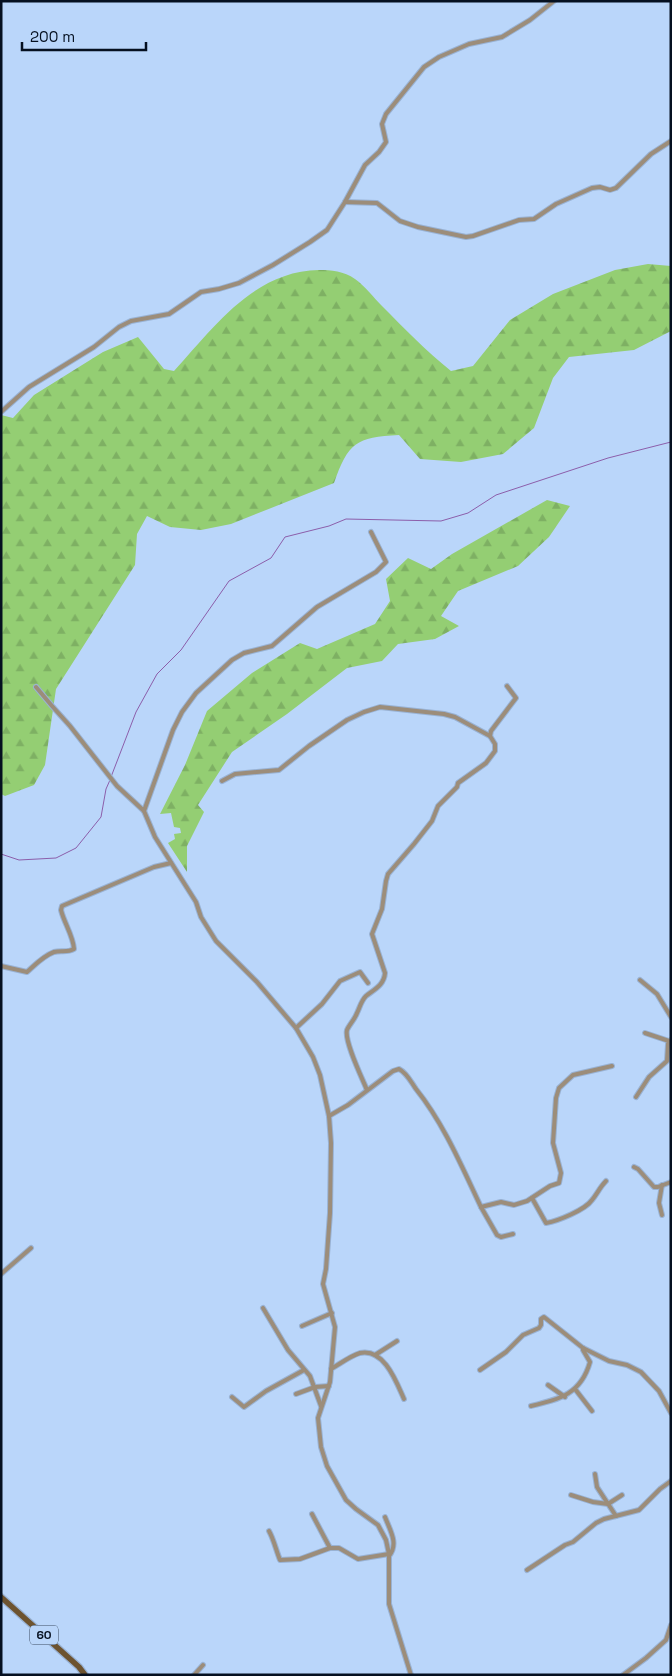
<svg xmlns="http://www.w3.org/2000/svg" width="672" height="1676" font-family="'Space Grotesk',sans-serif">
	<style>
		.forest { fill: url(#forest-firs) }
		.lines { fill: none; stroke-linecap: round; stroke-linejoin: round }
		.stream { stroke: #8c5eaa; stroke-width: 1 }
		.minor-casing { stroke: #99b2d3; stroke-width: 6 }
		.primary-casing { stroke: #99b2d3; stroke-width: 8 }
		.minor { stroke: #9c8d7a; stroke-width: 4 }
		.primary { stroke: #6d532f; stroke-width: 5.5 }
		.labels { text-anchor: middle; stroke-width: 5; stroke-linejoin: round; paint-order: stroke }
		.shield { fill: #bad6fa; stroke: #3b4b61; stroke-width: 1 }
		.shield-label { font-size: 12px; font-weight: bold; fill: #051020 }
	</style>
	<defs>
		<pattern id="forest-firs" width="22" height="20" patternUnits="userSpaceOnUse" patternTransform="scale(1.25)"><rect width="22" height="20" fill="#94ce73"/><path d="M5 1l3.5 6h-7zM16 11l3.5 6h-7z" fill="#7eb063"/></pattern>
	</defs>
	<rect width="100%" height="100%" fill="#bad6fa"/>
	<g class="forest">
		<path d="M648,264L671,266V331L634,350L569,357L553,378L534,428L503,454L461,462L420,459L399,435C356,437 348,443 334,483L231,524L201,530L170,527L147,516L137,534L135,565L56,689L45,765L34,785L5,796L1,794V415L13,418L34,395L103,352L138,337L164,369L174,371C214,327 254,271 319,270C331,270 344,271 355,279C365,286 373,297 382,306C404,328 426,351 451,371L473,366L510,320L553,294L615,270Z"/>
		<polygon points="547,500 570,506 549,537 518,566 458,591 441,616 459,626 435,639 398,644 382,661 347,668 287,714 232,752 198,805 204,812 187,846 187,872 168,843 175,839 174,834 181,833 180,828 174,827 171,813 160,814 185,765 207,711 252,673 300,643 317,649 375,624 390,601 386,579 408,558 431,569 452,554"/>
	</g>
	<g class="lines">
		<g class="stream">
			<polyline points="111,777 136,712 157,674 181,650 229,581 271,558 285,537 329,526 346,519 441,521 468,513 496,495 608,458 671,442"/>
			<polyline points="1,854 19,860 56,858 76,848 101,817 106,789 110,780"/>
		</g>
		<defs>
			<g id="minor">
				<polyline points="345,202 377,203 400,221 418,227 466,237 473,236 519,220 534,219 556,204 592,188 600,187 610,190 616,188 651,154 671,141"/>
				<polyline points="1,412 29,387 94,347 119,327 131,321 169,314 201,292 219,289 239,283 273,265 310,242 327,230 345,202 365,165 379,152 386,142 382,124 386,114 424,67 439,57 469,44 502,37 530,20 554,1"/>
				<polyline points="371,532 386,562 376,572 317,607 272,646 244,653 232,660 196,693 182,712 173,730 144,811 155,837 196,902 201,917 216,941 257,982 296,1028 313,1057 320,1075 329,1116 331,1143 330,1213 326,1269 323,1284 335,1327 330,1382 318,1418 321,1447 327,1466 346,1500 356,1509 378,1525 386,1540 389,1554 389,1604 411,1675"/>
				<polyline points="36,687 52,706 70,726 117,786 144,811"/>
				<polyline points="222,781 235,774 279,770 309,746 347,720 364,712 380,707 444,714 455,717 490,736"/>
				<path d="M1,966L27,972C35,965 43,956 54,952C61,950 67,953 74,949C73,935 64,923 61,910L62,906L154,867L171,863"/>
				<polyline points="640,980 657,994 671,1017"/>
				<polyline points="296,1028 322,1004 340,981 360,972 368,983"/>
				<polyline points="645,1033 669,1041"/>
				<path d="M367,1090C362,1078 344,1041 347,1030C349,1025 355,1019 357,1013C360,1007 361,1001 366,996C375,989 384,985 385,973L372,934L382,909L386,881L388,874L414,844L432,821L438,806L457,787L458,783L486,763L495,751V744L490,736L491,731L516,698L507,686"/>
				<polyline points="636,1097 649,1077 667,1061 668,1044 671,1040"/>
				<path d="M329,1116L348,1105L393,1071L399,1069C407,1073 411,1082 416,1089C444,1124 462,1167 481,1207L501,1202L514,1205L527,1201L550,1186L559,1183L561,1173L553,1143L556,1098L559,1088L573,1075L612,1066"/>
				<polyline points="634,1167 638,1169 654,1187 658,1187 671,1182"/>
				<path d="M532,1198L546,1223C558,1221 585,1210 592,1200C597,1194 600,1187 606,1181"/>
				<polyline points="481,1207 497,1235 501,1237 513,1234"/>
				<polyline points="662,1215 659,1203 662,1185"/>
				<polyline points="1,1274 31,1248"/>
				<polyline points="263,1308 288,1350 310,1376 321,1406"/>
				<polyline points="302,1326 332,1313"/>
				<polyline points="375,1355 397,1341"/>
				<path d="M331,1369C340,1364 350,1356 360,1353C384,1348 396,1381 404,1399"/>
				<polyline points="480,1370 506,1352 523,1335 539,1328 541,1325 541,1319 544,1317 583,1348 609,1361 627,1365 641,1372 659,1391 671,1413"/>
				<polyline points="548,1385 565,1397"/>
				<polyline points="575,1389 592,1411"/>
				<polyline points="296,1394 315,1387 329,1386"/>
				<polyline points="232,1397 244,1407 266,1391 304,1370"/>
				<path d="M531,1406C560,1399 581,1394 590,1362L583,1350V1348"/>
				<polyline points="595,1474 597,1487 616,1516"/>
				<polyline points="571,1495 593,1502 608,1504 622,1495"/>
				<polyline points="312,1514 330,1548"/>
				<path d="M385,1517C390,1530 399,1544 389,1556"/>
				<path d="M269,1531C274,1540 276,1550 280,1560L300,1559L330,1548H339L358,1559L389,1554"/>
				<polyline points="527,1570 565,1545 573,1542 596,1523 604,1519 639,1510 660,1489 671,1481"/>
				<polyline points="194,1675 203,1665"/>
				<polyline points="623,1675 646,1658 666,1640 671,1625"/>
			</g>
			<polyline id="primary" points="1,1597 79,1667 85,1675"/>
		</defs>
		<use href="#minor" class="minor-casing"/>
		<use href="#primary" class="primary-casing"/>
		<use href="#minor" class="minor"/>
		<use href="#primary" class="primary"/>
	</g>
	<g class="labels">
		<rect class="shield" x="30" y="1625.5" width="28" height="19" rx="4"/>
		<g class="shield-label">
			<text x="44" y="1639">60</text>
		</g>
	</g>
	<rect width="672" height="1676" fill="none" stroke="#051020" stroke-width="5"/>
	<path d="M22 42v8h124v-8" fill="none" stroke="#051020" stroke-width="2.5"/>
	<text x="30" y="42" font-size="15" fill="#051020" stroke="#bad6fa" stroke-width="4" paint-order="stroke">200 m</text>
</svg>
